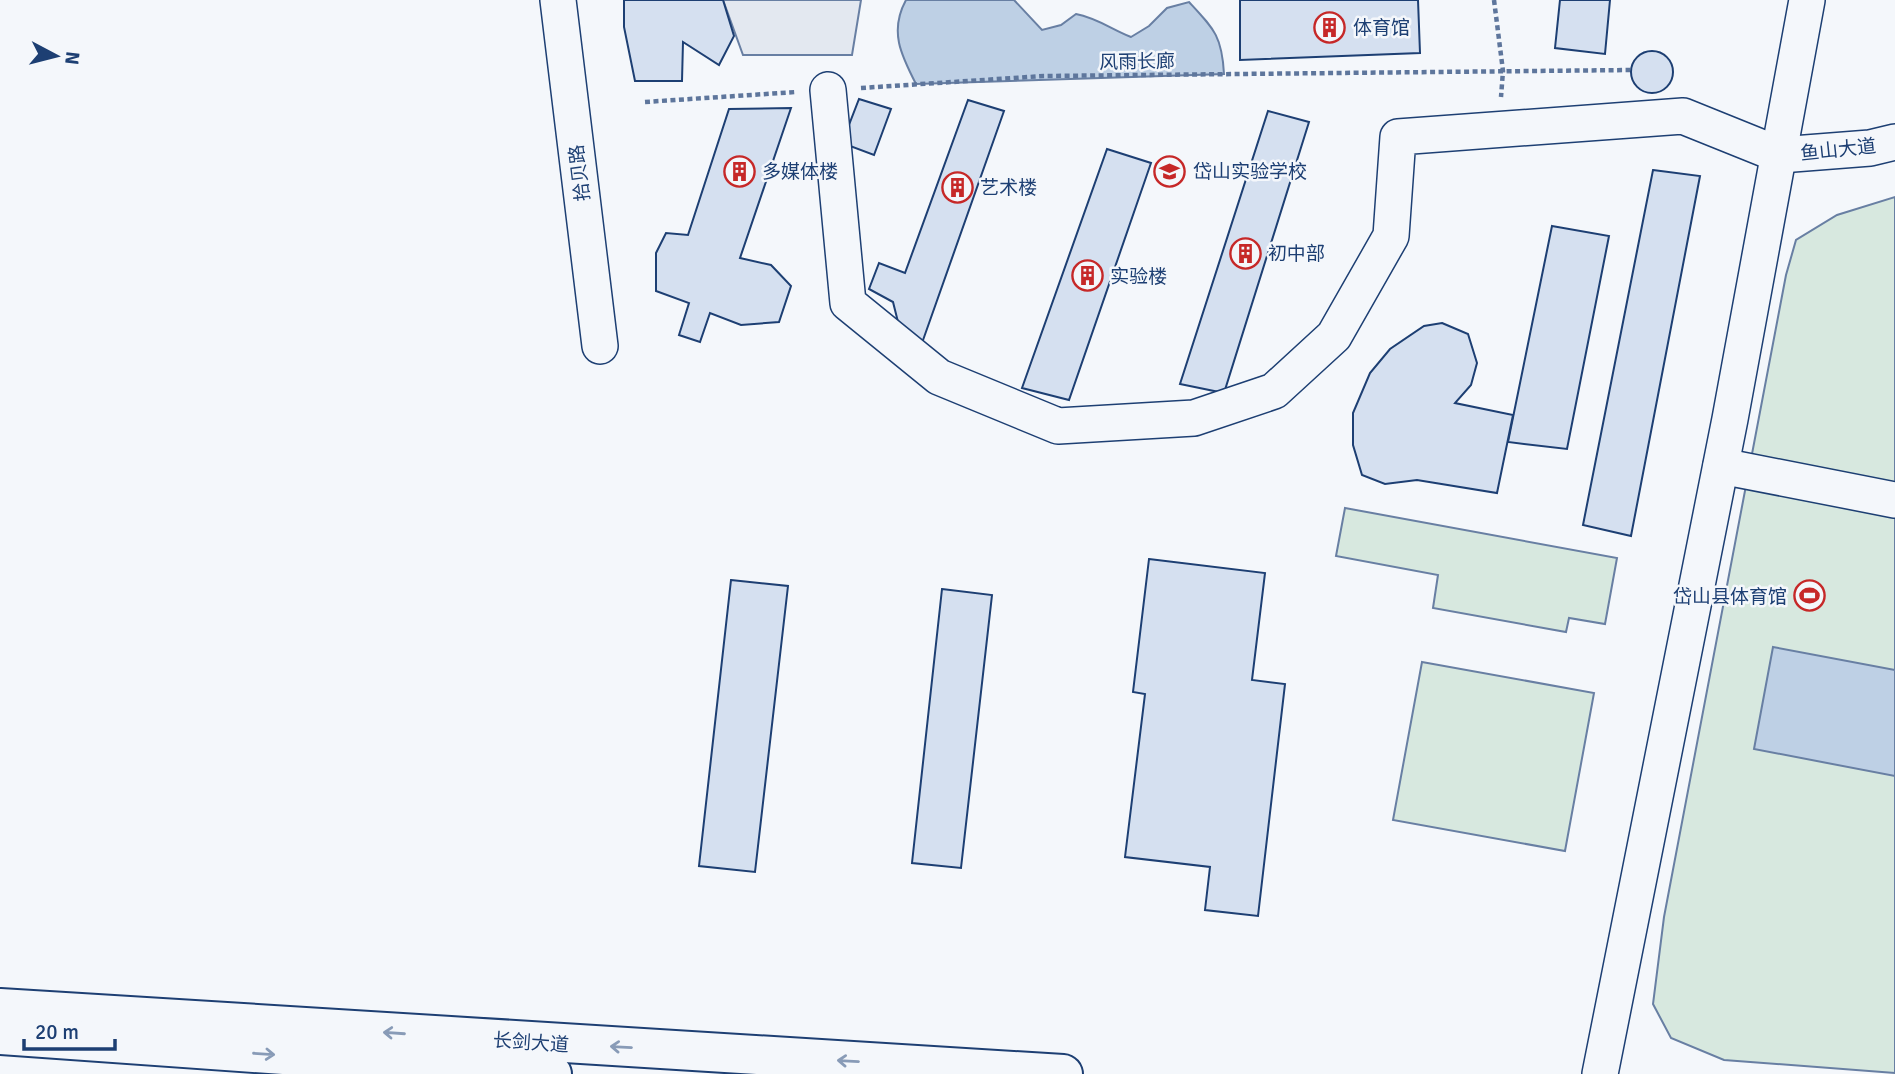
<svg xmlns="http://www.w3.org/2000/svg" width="1895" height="1074" font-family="Signika,'Noto Sans SC',sans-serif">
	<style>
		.green { fill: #d7e8df; stroke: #687fa3; stroke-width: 2 }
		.parking { fill: #e3e8f0; stroke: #687fa3; stroke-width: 2 }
		.water { fill: #bed0e5; stroke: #687fa3; stroke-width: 2 }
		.building { fill: #d5e0f0; stroke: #1d3f73; stroke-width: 2 }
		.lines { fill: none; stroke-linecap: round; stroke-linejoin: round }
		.minor-casing { stroke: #1d3f73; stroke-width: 38 }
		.highway-casing { stroke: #1d3f73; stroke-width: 42 }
		.path { stroke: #5e769c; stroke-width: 4.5; stroke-dasharray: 5 3.5; stroke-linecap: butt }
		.minor { stroke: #f4f7fb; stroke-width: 35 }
		.highway { stroke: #f4f7fb; stroke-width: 38 }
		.oneway { stroke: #889bb7 }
		.labels { text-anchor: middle; stroke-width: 5; stroke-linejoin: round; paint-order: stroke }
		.poi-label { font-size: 19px; fill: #1d3f73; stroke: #f4f7fb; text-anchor: start }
		.street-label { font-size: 19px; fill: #1d3f73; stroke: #f4f7fb }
	</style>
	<rect width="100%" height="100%" fill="#f4f7fb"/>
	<g class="green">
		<polygon points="1895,197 1895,1073 1724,1060 1671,1038 1653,1004 1664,917 1786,275 1796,240 1837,215"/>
		<polygon points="1345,508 1617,558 1605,624 1569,618 1566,632 1433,608 1438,575 1336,556"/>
		<polygon points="1422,662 1594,693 1565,851 1393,820"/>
	</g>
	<polygon class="parking" points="723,0 861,0 852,55 743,55"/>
	<g class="water">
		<path d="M906,0H1014L1042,30L1061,25L1076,14C1097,18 1111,29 1131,37L1149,26L1167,8L1189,2C1214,29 1222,36 1224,74L916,84C901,55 889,31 906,0Z"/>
		<polygon points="1773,647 1895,670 1895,776 1754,749"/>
	</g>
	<g class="building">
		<polygon points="624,0 723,0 734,36 719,65 683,42 682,81 635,81 624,27"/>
		<polygon points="1240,0 1418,0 1420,53 1240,60"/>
		<polygon points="1560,0 1610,0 1605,54 1555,48"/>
		<circle cx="1652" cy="72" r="21"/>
		<polygon points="859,99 891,109 874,155 842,143"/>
		<polygon points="968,100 1004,111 922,343 899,326 893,302 869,289 879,263 905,273"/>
		<polygon points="791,108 740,258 771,265 791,286 779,322 741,325 710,313 700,342 679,335 689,303 656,291 656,253 666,233 688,235 729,109"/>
		<polygon points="1268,111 1309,122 1224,393 1180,384"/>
		<polygon points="1107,149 1151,163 1069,400 1022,388"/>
		<polygon points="1653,170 1700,176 1631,536 1583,525"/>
		<polygon points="1552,226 1609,236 1567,449 1508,442"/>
		<polygon points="1442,323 1468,334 1477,363 1471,385 1455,403 1513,415 1497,493 1417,480 1385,484 1362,475 1353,445 1353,413 1370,373 1390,349 1424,326"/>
		<polygon points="1149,559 1265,573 1252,680 1285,684 1258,916 1205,910 1210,867 1125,857 1145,694 1133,692"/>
		<polygon points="731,580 788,586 755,872 699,866"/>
		<polygon points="942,589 992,595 961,868 912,863"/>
	</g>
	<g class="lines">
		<defs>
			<g id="minor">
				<polyline points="558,0 600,346"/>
				<polyline points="828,90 848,303 939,377 1058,426 1194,418 1274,391 1334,336 1391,236 1398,137 1683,116 1780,155 1870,148 1895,142"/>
				<polyline points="1721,466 1895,500"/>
				<polyline points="1600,1074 1730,419 1807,0"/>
			</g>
			<g id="highway">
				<polyline points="0,1008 1063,1074"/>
				<polyline points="0,1035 552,1074"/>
			</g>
		</defs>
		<use href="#minor" class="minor-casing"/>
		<use href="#highway" class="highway-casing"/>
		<g class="path">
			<polyline points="1494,0 1503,71 1501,97"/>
			<polyline points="861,88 1044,76 1630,70"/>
			<polyline points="645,102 796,92"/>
		</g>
		<use href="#minor" class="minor"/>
		<use href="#highway" class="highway"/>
	</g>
	<defs><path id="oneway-shaft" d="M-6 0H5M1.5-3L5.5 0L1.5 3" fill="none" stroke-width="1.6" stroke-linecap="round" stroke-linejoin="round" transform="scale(1.75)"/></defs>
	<g class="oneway">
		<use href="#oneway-shaft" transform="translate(394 1033) rotate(-176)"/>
		<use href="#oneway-shaft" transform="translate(621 1047) rotate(-177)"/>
		<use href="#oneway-shaft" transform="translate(264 1054) rotate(4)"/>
		<use href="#oneway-shaft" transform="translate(848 1061) rotate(-177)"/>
	</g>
	<defs>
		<symbol id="building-ring" viewBox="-11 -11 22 22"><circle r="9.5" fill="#f4f7fb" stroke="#c62828" stroke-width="1.5"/><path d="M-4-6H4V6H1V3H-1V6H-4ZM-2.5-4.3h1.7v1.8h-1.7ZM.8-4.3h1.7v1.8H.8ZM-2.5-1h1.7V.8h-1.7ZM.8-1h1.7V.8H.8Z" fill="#c62828"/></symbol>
		<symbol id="school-ring" viewBox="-11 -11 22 22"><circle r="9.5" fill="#f4f7fb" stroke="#c62828" stroke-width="1.5"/><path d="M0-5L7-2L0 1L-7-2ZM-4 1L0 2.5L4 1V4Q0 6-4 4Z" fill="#c62828"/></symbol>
		<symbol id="stadium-ring" viewBox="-11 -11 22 22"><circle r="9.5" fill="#f4f7fb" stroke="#c62828" stroke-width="1.5"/><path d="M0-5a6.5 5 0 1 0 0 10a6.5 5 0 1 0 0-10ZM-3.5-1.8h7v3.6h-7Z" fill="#c62828"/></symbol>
	</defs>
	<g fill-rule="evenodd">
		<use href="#building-ring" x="1312" y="10" width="35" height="35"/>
		<use href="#building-ring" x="722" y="154" width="35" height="35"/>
		<use href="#school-ring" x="1152" y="154" width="35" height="35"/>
		<use href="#building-ring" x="940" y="170" width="35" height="35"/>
		<use href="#building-ring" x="1228" y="236" width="35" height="35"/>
		<use href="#building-ring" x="1070" y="258" width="35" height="35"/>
		<use href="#stadium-ring" x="1792" y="578" width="35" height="35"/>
	</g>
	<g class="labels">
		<g class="poi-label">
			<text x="1353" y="34">体育馆</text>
			<text x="762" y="178">多媒体楼</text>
			<text x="1193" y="178">岱山实验学校</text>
			<text x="980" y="194">艺术楼</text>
			<text x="1268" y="260">初中部</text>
			<text x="1110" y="283">实验楼</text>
			<text x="1787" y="603" text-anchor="end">岱山县体育馆</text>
		</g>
		<g class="street-label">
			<text transform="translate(1137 61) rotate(-1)" y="7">风雨长廊</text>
			<text transform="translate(1838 149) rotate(-6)" y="7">鱼山大道</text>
			<text transform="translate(579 173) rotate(-97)" y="7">拾贝路</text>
			<text transform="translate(531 1042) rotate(4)" y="7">长剑大道</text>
		</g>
	</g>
	<g transform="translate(56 56) rotate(97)" stroke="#f4f7fb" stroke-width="5" paint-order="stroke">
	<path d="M0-5L12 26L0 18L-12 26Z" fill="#1d3f73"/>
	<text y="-10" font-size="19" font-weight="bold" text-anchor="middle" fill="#1d3f73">N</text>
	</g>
	<path d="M24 1039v10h91v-10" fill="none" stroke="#1d3f73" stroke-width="3.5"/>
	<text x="35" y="1039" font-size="21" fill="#1d3f73" stroke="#f4f7fb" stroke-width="5" paint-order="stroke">20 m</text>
</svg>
